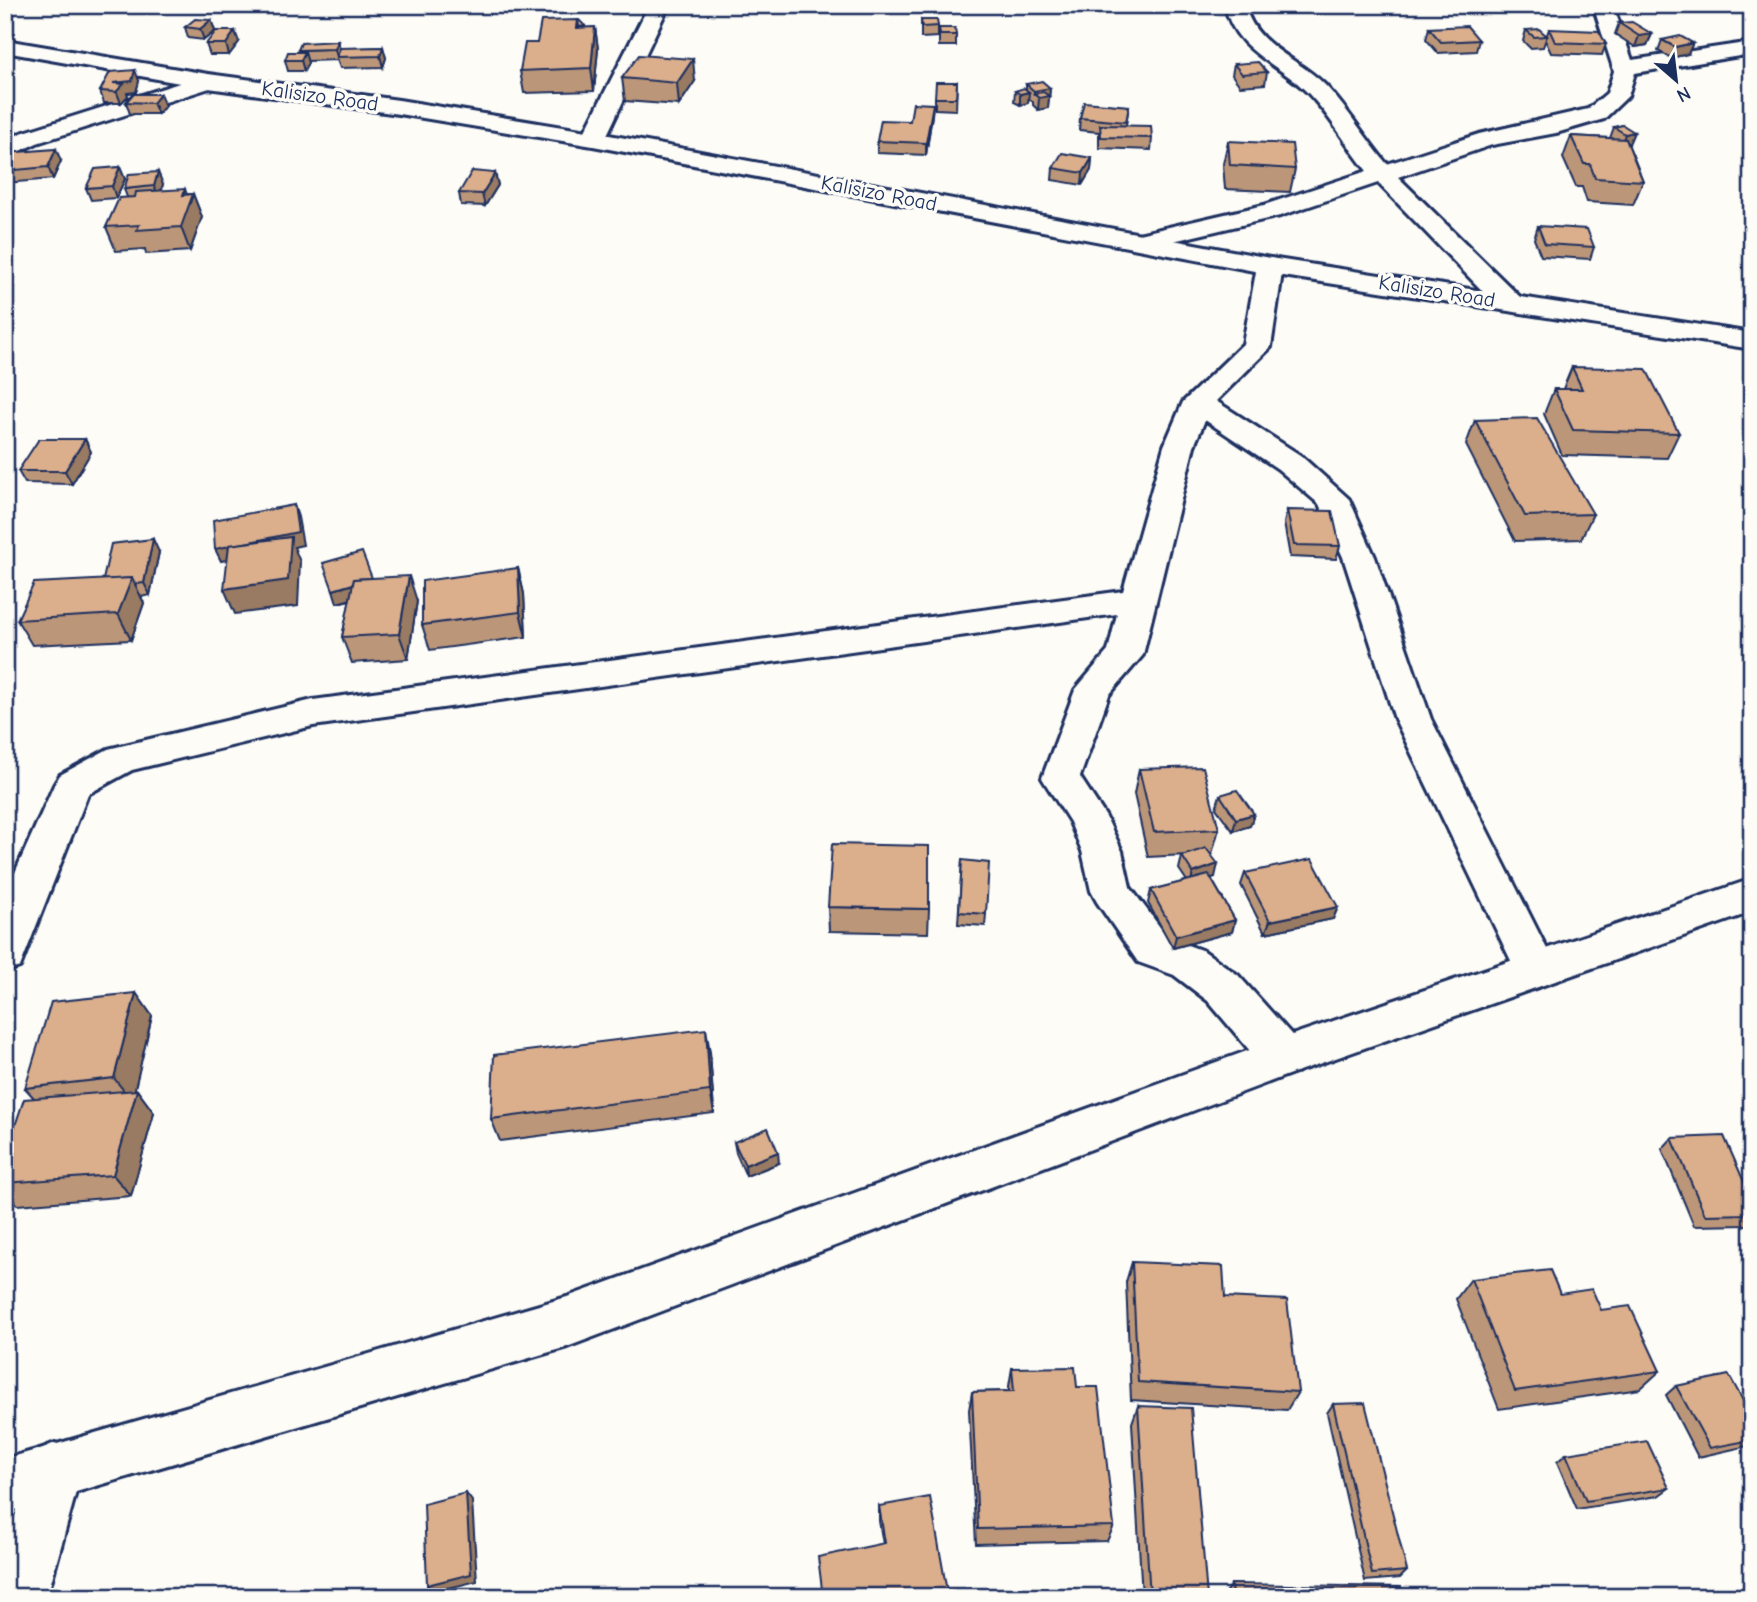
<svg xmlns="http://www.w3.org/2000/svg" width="1757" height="1602" font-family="'Comic Neue',sans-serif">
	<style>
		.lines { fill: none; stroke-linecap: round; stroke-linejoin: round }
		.street-casing { stroke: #1b2f5e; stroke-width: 6 }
		.secondary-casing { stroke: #1b2f5e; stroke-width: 6 }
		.street { fill: #fdfcf7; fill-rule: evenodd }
		.secondary { fill: #fdfcf7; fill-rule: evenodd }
		.wall { fill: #bc9678; stroke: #1b2f5e; stroke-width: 2 }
		.shaded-wall { fill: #997a62; stroke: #1b2f5e; stroke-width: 2 }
		.building { fill: #dbae8c; stroke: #1b2f5e; stroke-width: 2 }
		.labels { text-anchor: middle; stroke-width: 7; stroke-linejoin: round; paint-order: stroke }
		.far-street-label { font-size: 21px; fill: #1b2f5e; stroke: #fdfcf7 }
	</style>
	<rect width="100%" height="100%" fill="#fdfcf7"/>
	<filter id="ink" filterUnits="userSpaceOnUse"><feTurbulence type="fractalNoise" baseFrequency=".0143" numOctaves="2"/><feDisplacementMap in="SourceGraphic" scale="14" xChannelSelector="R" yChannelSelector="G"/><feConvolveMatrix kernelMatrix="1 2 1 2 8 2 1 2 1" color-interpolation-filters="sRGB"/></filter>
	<g filter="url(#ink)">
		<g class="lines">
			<defs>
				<g id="street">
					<polygon points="649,5 669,5 605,139 601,144 585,144 581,139"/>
					<path d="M1225,5H1245C1254,47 1300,58 1327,87C1349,111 1366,139 1387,164L1479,134L1588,109L1607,93L1614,71L1593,5H1613L1632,60L1752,42V54L1635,73L1628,96L1604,119L1556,133L1492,145L1398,177L1520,297L1524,303L1520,309H1500L1378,183L1280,216L1139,249L1130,246L1126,241L1130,236L1264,205L1367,171C1347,146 1331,117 1308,93C1279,63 1233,51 1225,5Z"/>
					<polygon points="208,74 219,81 216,86 37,143 5,158 5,141 21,133"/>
					<polygon points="1270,258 1279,260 1283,266 1271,347 1216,401 1300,455 1349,499 1375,557 1431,719 1557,969 1551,981 1536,987 1521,981 1515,969 1395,719 1343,557 1319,504 1278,469 1205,420 1194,446 1143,655 1109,695 1080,777 1106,817 1122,851 1130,887 1168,938 1204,951 1238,975 1299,1043 1305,1057 1299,1071 1283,1076 1267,1071 1208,1001 1174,975 1138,962 1097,902 1091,891 1082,851 1070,822 1042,778 1075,690 1108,651 1117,614 313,726 132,770 88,794 20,967 5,972 5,895 54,785 60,775 108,749 313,700 1123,591 1164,446 1183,402 1243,344 1257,266 1261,260"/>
					<polygon points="55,1443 74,1451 82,1470 47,1597 5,1597 5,1547 36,1451"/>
				</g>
				<g id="secondary">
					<polygon points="5,40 208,74 399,100 593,132 1270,258 1752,333 1752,349 1270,274 593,146 399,114 208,88 5,52"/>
					<polygon points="1752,879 1752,912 1293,1073 567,1347 5,1513 5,1459 567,1297 1283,1038"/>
				</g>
			</defs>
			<use href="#street" class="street-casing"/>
			<use href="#secondary" class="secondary-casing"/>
			<use href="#street" class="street"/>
			<use href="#secondary" class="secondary"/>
		</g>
		<g class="wall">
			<polygon points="1067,5 1171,5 1071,11"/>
			<polygon points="211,20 215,31 204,40 188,38 185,27"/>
			<polygon points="921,20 938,26 938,37 921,38"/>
			<polygon points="1619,23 1652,34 1647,45 1635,47 1615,34"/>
			<polygon points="585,26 585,28 595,27 598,49 594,91 524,93 520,71 537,43"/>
			<polygon points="939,28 956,35 956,46 939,46"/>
			<polygon points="1429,28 1479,40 1476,51 1438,53 1426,39"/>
			<polygon points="1549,29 1606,44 1602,55 1551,53 1545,40"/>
			<polygon points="1526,30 1547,36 1543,47 1530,48 1523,41"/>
			<polygon points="1662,40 1688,54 1671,58 1658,51"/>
			<polygon points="239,42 229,55 210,55 206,44"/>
			<polygon points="383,47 386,58 383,67 340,68 337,60 308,61 308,63 304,71 288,71 285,60 299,52 298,50"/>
			<polygon points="1234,64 1267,72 1265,84 1240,86 1232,75"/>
			<polygon points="622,78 695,81 679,105 625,101"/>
			<polygon points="139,81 136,92 127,93 128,96 121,103 104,103 100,91"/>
			<polygon points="957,82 956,110 935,109 935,98"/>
			<polygon points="1026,84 1050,88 1048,108 1038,110 1033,105 1033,102 1028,98 1028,103 1020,105 1014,102 1015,91 1026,90"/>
			<polygon points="160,94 165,106 158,114 130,114 126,102"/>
			<polygon points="933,104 932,115 926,155 877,153 877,141 910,121"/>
			<polygon points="1129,106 1126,125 1152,138 1151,150 1099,148 1099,132 1079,130 1080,118"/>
			<polygon points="1623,125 1629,144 1628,144 1643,181 1633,205 1587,202 1582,187 1576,187 1563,158 1571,136 1610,138 1614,127"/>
			<polygon points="1228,141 1295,169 1290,192 1225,189 1223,164"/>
			<polygon points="1092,158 1091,170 1082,185 1052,180 1053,168"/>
			<polygon points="61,161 53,179 5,183 5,171"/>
			<polygon points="495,173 498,185 485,206 461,205 459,193"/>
			<polygon points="125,179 116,198 91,200 86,188"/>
			<polygon points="163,184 161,191 187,194 193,194 202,217 190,251 146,254 145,249 116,251 106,227 127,197 124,189"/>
			<polygon points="1538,226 1594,247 1590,259 1541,256 1534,239"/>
			<polygon points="1572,367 1679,433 1667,458 1562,455 1544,414 1554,389 1563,389"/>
			<polygon points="1475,420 1593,514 1581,539 1515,541 1466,445"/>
			<polygon points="85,439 91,452 72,484 25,483 18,471"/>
			<polygon points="1287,510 1340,546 1336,559 1290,557 1284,523"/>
			<polygon points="159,552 150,595 141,597 144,603 131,640 32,645 17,620"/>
			<polygon points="518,568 524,594 526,637 430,650 422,625"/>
			<polygon points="372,578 417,601 408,659 352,663 342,637 350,600 337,603"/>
			<polygon points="1139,769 1219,829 1212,854 1210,854 1215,877 1211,878 1235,920 1232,932 1173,948 1148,903 1151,890 1187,881 1179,869 1182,856 1186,855 1148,857 1134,794"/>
			<polygon points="1220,795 1254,814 1250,826 1233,831 1216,808"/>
			<polygon points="962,860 986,914 985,926 958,924"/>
			<polygon points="1245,873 1338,907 1333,919 1265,933 1241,885"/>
			<polygon points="828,907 929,909 928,933 829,931"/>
			<polygon points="136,993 152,1016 134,1091 137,1090 154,1113 131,1196 17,1205 5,1193 5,1156 34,1098 25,1088"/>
			<polygon points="710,1052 714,1113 500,1141 491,1119"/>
			<polygon points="1672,1138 1752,1200 1752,1220 1747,1225 1694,1226 1662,1149"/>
			<polygon points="734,1142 779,1163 746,1176 736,1153"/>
			<polygon points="1132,1262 1225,1297 1298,1392 1287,1410 1131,1400 1126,1282"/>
			<polygon points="1471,1279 1560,1294 1601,1310 1660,1371 1640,1389 1499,1409 1456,1299"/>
			<polygon points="1012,1368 1077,1387 1114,1526 1107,1541 976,1544 969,1410 972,1392 1009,1391 1009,1386"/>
			<polygon points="1676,1386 1752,1417 1752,1445 1698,1457 1666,1395"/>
			<polygon points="1333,1404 1407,1571 1400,1578 1365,1581 1327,1413"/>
			<polygon points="1138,1406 1207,1597 1142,1597 1132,1423"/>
			<polygon points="1566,1454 1669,1488 1658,1496 1577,1509 1557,1462"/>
			<polygon points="879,1506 948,1597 883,1544 879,1521"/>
			<polygon points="1231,1584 1403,1597 1222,1597"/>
		</g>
		<g class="shaded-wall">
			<polygon points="211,20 215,31 204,40 200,29"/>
			<polygon points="595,27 598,49 594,91 591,68"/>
			<polygon points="235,31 239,42 229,55 226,44"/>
			<polygon points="1652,34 1647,45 1635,47 1639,36"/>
			<polygon points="338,41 341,53 337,57 335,49"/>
			<polygon points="1693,43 1688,54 1671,58 1675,47"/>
			<polygon points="383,47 386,58 383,67 380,56"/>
			<polygon points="305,52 308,63 304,71 301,60"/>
			<polygon points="693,59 695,81 679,105 677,83"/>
			<polygon points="135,70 139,81 136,92 127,93 128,96 121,103 113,83"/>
			<polygon points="1050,88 1048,108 1038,110 1039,98 1034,94 1034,91"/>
			<polygon points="1029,92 1028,103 1020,105 1020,94"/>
			<polygon points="160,94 165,106 158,114 153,103"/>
			<polygon points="933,104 932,115 926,155 926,143"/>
			<polygon points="1634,132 1629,144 1621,146 1625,134"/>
			<polygon points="56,149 61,161 53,179 48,167"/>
			<polygon points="1092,158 1091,170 1082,185 1083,173"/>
			<polygon points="120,167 125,179 116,198 112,186"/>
			<polygon points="158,172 163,184 159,198 154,186"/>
			<polygon points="495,173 498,185 485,206 482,194"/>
			<polygon points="185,189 190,203 193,194 202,217 190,251 181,227 183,195"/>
			<polygon points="85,439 91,452 72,484 65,471"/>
			<polygon points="5,499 11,509 5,522"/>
			<polygon points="294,505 298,517 303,545 294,547 300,562 298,606 235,614 224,589 290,547 221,561 215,549"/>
			<polygon points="153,539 159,552 150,595 144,583"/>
			<polygon points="518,568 524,594 526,637 520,612"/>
			<polygon points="409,576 417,601 408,659 399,634"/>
			<polygon points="132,578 144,603 131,640 118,614"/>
			<polygon points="372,579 377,592 337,603 333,590"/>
			<polygon points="1254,814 1250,826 1233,831 1236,819"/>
			<polygon points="1218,864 1215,877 1190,885 1193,873"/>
			<polygon points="1338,907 1333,919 1265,933 1270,921"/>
			<polygon points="1235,920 1232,932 1173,948 1176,936"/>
			<polygon points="136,993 152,1016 132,1101 114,1078"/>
			<polygon points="706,1029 710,1052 714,1113 710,1091"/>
			<polygon points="137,1090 154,1113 131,1196 113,1175"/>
			<polygon points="778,1152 779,1163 746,1176 745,1165"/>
			<polygon points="466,1493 472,1501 477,1581 433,1592 427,1585"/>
		</g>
		<g class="building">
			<polygon points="195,19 211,20 200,29 185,27"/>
			<polygon points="578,20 577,28 595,27 591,68 520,71 525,43 537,43 541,21"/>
			<polygon points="578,20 579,20 585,26 579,27"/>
			<polygon points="921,20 937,20 938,26 922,27"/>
			<polygon points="1632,22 1652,34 1639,36 1619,23"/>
			<polygon points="1467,26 1479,40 1441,42 1429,28"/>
			<polygon points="939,28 955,28 956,35 940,35"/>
			<polygon points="1539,29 1547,36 1534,37 1526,30"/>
			<polygon points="1549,29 1599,31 1606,44 1555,42"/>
			<polygon points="216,31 235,31 226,44 206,44"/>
			<polygon points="1680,36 1693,43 1675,47 1662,40"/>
			<polygon points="338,41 335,49 298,50 301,43"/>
			<polygon points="383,47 380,56 337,57 340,48"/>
			<polygon points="288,52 305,52 301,60 285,60"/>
			<polygon points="639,55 693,59 677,83 622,78"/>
			<polygon points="1258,62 1267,72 1242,74 1234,64"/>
			<polygon points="135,70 132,81 113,83 124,84 116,92 100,91 110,72"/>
			<polygon points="1042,81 1050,88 1034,91 1026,84"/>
			<polygon points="936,82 957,82 956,98 935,98"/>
			<polygon points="1024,88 1029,92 1020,94 1015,91"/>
			<polygon points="1043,92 1049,96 1039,98 1034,94"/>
			<polygon points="133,94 160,94 153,103 126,102"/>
			<polygon points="1084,102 1129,106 1126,122 1080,118"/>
			<polygon points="913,103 933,104 926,143 877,141 881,120 910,121"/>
			<polygon points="1100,125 1151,126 1152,138 1101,137"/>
			<polygon points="1623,125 1634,132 1625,134 1614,127"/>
			<polygon points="1571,136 1626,139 1643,181 1595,178 1590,164 1584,164"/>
			<polygon points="1228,141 1292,144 1295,169 1230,165"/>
			<polygon points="56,149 48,167 5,171 5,153"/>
			<polygon points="1062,153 1092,158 1083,173 1053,168"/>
			<polygon points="120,167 112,186 86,188 95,169"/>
			<polygon points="472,171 495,173 482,194 459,193"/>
			<polygon points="158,172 154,186 124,189 129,174"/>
			<polygon points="185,189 183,195 193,194 181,227 137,230 139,225 106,227 119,198 135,197 136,192"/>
			<polygon points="1538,226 1587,229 1594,247 1545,244"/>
			<polygon points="1572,367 1646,369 1679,433 1573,430 1554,389 1582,389"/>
			<polygon points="1537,418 1593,514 1525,516 1475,420"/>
			<polygon points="39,439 85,439 65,471 18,471"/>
			<polygon points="294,505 298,532 215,549 213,520"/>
			<polygon points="1287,510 1332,511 1340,546 1294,545"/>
			<polygon points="291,537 288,580 224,589 229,545"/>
			<polygon points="153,539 144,583 135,584 132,578 103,580 111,544"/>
			<polygon points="362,552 372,578 354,579 353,584 333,590 323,563"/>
			<polygon points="518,568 520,612 422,625 422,581"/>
			<polygon points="409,576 399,634 342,637 354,579"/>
			<polygon points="132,578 118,614 17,620 34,583"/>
			<polygon points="1203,767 1219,829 1154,832 1139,769"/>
			<polygon points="1237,790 1254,814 1236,819 1220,795"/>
			<polygon points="832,844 929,846 929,909 828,907"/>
			<polygon points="1206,848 1218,864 1193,873 1182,856"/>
			<polygon points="1312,859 1338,907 1270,921 1245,873"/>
			<polygon points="962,860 989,863 986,914 959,912"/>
			<polygon points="1209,875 1235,920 1176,936 1151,890"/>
			<polygon points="136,993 114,1078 25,1088 51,1002"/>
			<polygon points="706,1029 710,1091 491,1119 494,1055"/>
			<polygon points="137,1090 113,1175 5,1183 5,1156 24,1099"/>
			<polygon points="768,1128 778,1152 745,1165 734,1142"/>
			<polygon points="1724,1136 1752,1200 1752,1214 1705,1215 1672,1138"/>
			<polygon points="1132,1262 1223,1266 1225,1297 1287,1300 1298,1392 1138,1382"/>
			<polygon points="1550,1270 1560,1294 1592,1289 1601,1310 1630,1306 1660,1371 1515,1391 1471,1279"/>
			<polygon points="1075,1367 1077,1387 1098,1387 1114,1526 978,1529 972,1392 1014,1391 1012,1368"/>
			<polygon points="1729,1375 1752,1417 1752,1440 1710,1448 1676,1386"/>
			<polygon points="1365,1403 1407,1571 1372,1574 1333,1404"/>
			<polygon points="1138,1406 1191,1408 1207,1597 1150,1597"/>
			<polygon points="1647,1441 1669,1488 1586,1501 1566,1454"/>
			<polygon points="466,1493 471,1574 427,1585 424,1504"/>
			<polygon points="930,1497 948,1597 823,1597 818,1557 885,1543 879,1506"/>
			<polygon points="1231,1584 1401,1587 1403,1597 1232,1597"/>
		</g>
	</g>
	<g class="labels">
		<g class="far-street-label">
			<text transform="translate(320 96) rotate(8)" y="7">Kalisizo Road</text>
			<text transform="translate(879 193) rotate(11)" y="7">Kalisizo Road</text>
			<text transform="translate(1437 291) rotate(9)" y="7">Kalisizo Road</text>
		</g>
	</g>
	<rect width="1757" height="1602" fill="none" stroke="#fdfcf7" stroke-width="28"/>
	<rect x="14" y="14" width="1729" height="1574" fill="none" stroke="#1b2f5e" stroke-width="2.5" filter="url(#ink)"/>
	<g transform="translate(1676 80) rotate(152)" stroke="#fdfcf7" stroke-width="5" paint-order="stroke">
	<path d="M0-5L12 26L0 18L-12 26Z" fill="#1b2f5e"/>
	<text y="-10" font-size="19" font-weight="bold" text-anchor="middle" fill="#1b2f5e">N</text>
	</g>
</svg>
